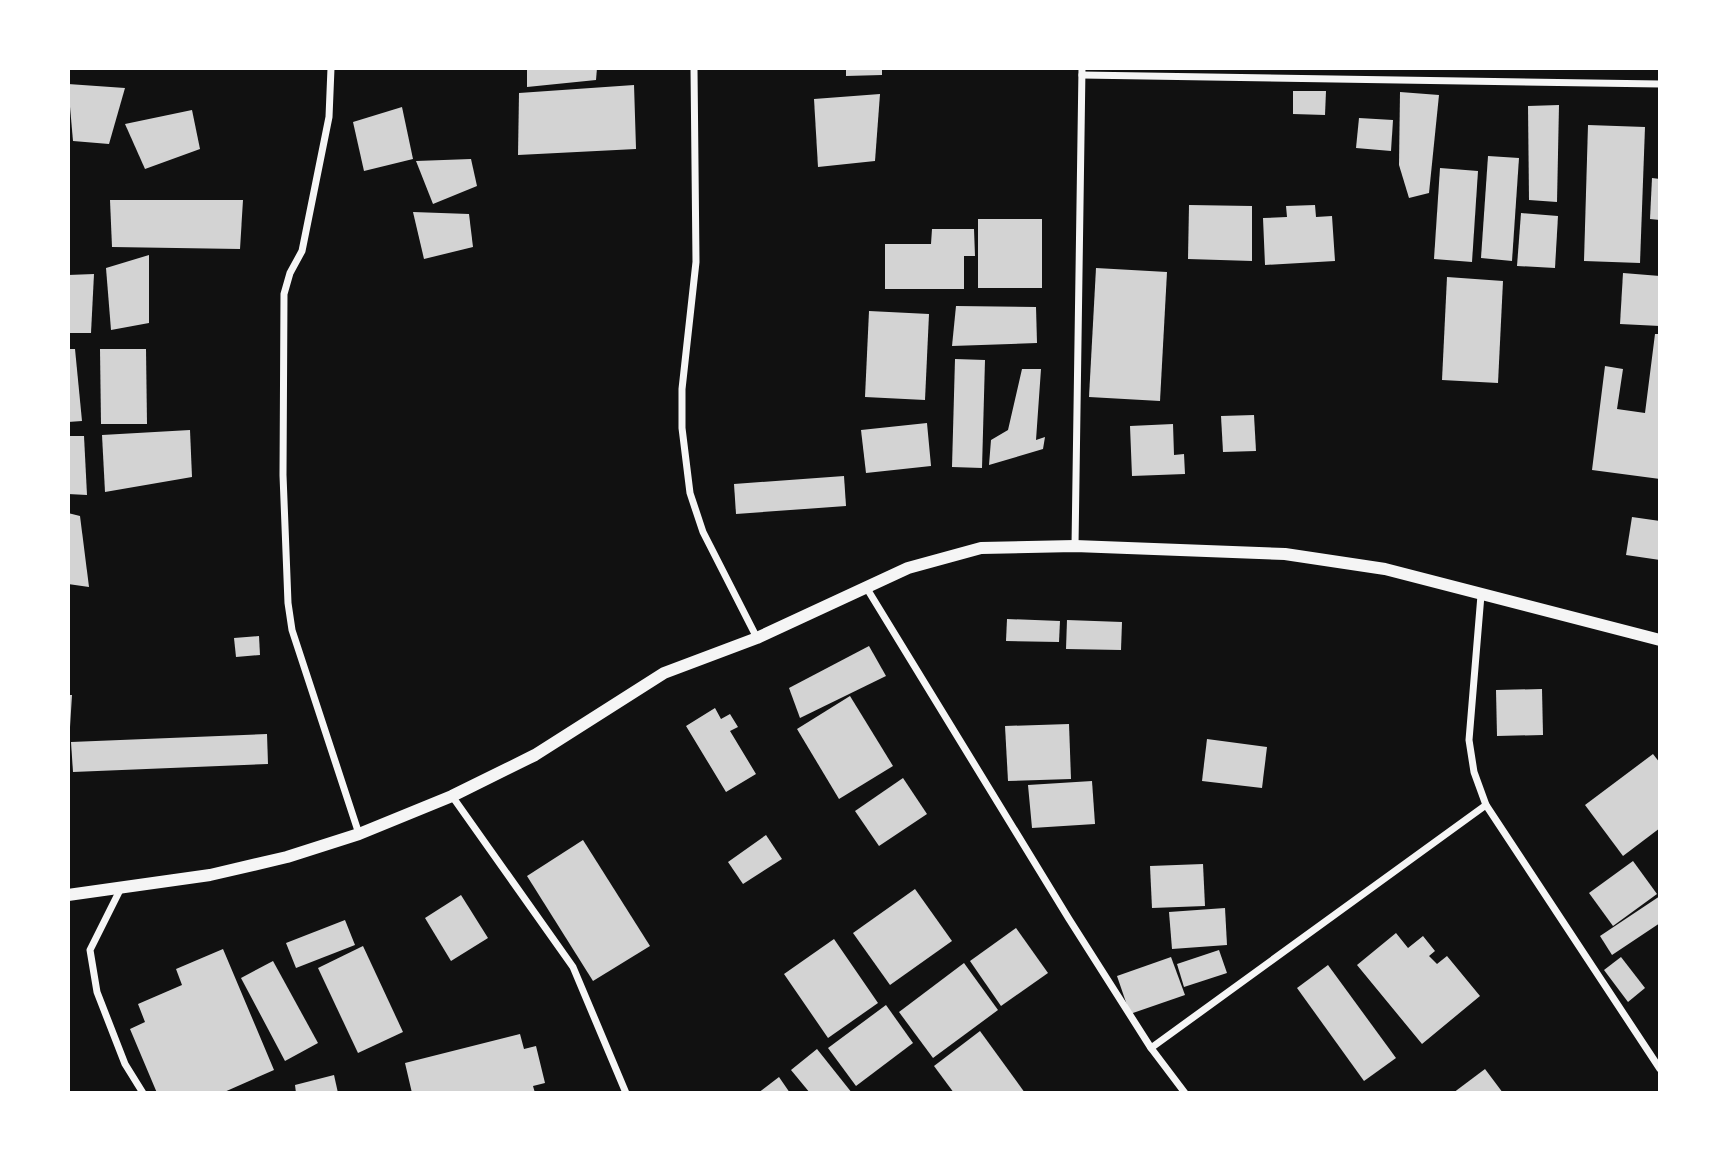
<svg xmlns="http://www.w3.org/2000/svg" width="1728" height="1161" font-family="Merriweather,serif">
	<style>
		.building { fill: #d3d3d3 }
		.lines { fill: none; stroke-linecap: round; stroke-linejoin: round }
		.minor { stroke: #f5f5f5; stroke-width: 7 }
		.tertiary { stroke: #f5f5f5; stroke-width: 12 }
	</style>
	<rect width="100%" height="100%" fill="#111"/>
	<g class="building">
		<polygon points="527,68 597,68 596,80 527,87"/>
		<polygon points="846,68 882,68 882,75 846,76"/>
		<polygon points="68,84 125,88 109,144 73,141"/>
		<polygon points="634,85 636,149 518,155 519,93"/>
		<polygon points="1293,91 1326,91 1325,115 1293,114"/>
		<polygon points="1400,92 1439,95 1429,193 1409,198 1399,165"/>
		<polygon points="880,94 875,161 818,167 814,99"/>
		<polygon points="1559,105 1557,202 1529,200 1528,106"/>
		<polygon points="402,107 413,159 364,171 353,122"/>
		<polygon points="192,110 200,149 145,169 125,124"/>
		<polygon points="1359,118 1393,120 1391,151 1356,148"/>
		<polygon points="1588,125 1645,127 1640,263 1584,261"/>
		<polygon points="1488,156 1519,158 1512,261 1481,258"/>
		<polygon points="471,159 477,186 433,204 416,161"/>
		<polygon points="1440,168 1478,171 1472,262 1434,259"/>
		<polygon points="1652,178 1660,179 1660,220 1650,219"/>
		<polygon points="110,200 243,200 240,249 112,247"/>
		<polygon points="1189,205 1252,206 1252,261 1188,259"/>
		<polygon points="1315,205 1316,217 1332,216 1335,261 1265,265 1263,218 1287,217 1286,206"/>
		<polygon points="413,212 469,214 473,247 424,259"/>
		<polygon points="1521,213 1558,216 1555,268 1517,266"/>
		<rect x="978" y="219" width="64" height="69"/>
		<polygon points="932,229 974,229 975,256 964,256 964,289 885,289 885,244 931,244"/>
		<polygon points="149,255 149,323 111,330 106,268"/>
		<polygon points="1096,268 1167,272 1160,401 1089,397"/>
		<polygon points="1623,273 1660,276 1660,326 1620,324"/>
		<polygon points="94,274 91,333 68,333 68,275"/>
		<polygon points="1447,277 1503,281 1498,383 1442,380"/>
		<polygon points="956,306 1036,307 1037,343 952,346"/>
		<polygon points="869,311 929,314 925,400 865,397"/>
		<polygon points="1655,334 1660,334 1660,479 1592,470 1605,366 1623,369 1617,409 1645,413"/>
		<polygon points="68,349 75,349 82,421 68,422"/>
		<polygon points="100,349 146,349 147,424 101,424"/>
		<polygon points="955,359 985,360 982,468 952,467"/>
		<polygon points="1022,369 1041,369 1036,440 1045,437 1043,449 989,465 991,440 1008,430"/>
		<polygon points="1254,415 1256,451 1223,452 1221,416"/>
		<polygon points="927,423 931,466 866,473 861,430"/>
		<polygon points="1173,424 1174,455 1184,454 1185,474 1132,476 1130,426"/>
		<polygon points="190,430 192,477 105,492 102,435"/>
		<polygon points="68,436 84,436 87,495 68,494"/>
		<polygon points="844,476 846,506 736,514 734,484"/>
		<polygon points="68,513 80,516 89,587 68,584"/>
		<polygon points="1632,517 1660,521 1660,560 1626,555"/>
		<polygon points="1007,619 1060,621 1059,642 1006,641"/>
		<polygon points="1067,620 1122,622 1121,650 1066,649"/>
		<polygon points="259,636 260,655 236,657 234,638"/>
		<polygon points="869,646 886,676 800,718 789,688"/>
		<polygon points="1542,689 1543,735 1497,736 1496,690"/>
		<polygon points="68,695 72,695 70,727 68,727"/>
		<polygon points="850,696 893,766 839,799 797,729"/>
		<polygon points="715,708 721,719 730,714 738,727 730,731 756,774 726,792 686,726"/>
		<polygon points="1069,724 1071,779 1008,781 1005,726"/>
		<polygon points="267,734 268,764 73,772 71,742"/>
		<polygon points="1207,739 1267,747 1262,788 1202,781"/>
		<polygon points="1653,754 1660,763 1660,828 1623,856 1585,805"/>
		<polygon points="903,778 927,814 879,846 855,811"/>
		<polygon points="1092,781 1095,824 1032,828 1028,785"/>
		<polygon points="766,835 782,859 743,884 728,862"/>
		<polygon points="583,840 650,946 593,981 527,876"/>
		<polygon points="1633,861 1657,894 1613,926 1589,893"/>
		<polygon points="1203,864 1205,906 1152,908 1150,866"/>
		<polygon points="915,889 952,941 890,985 853,933"/>
		<polygon points="461,895 488,938 451,961 425,918"/>
		<polygon points="1660,896 1660,923 1612,955 1600,936"/>
		<polygon points="1225,908 1227,945 1172,949 1169,912"/>
		<polygon points="345,920 355,945 296,968 286,943"/>
		<polygon points="1016,928 1048,973 1001,1006 970,961"/>
		<polygon points="1396,933 1408,948 1423,936 1435,951 1429,956 1437,964 1447,956 1480,996 1422,1044 1357,965"/>
		<polygon points="834,939 878,1003 828,1038 784,974"/>
		<polygon points="363,946 403,1032 358,1053 318,968"/>
		<polygon points="223,949 274,1070 222,1093 157,1093 130,1029 145,1022 138,1004 182,985 176,969"/>
		<polygon points="1219,950 1227,973 1184,987 1177,964"/>
		<polygon points="1171,957 1185,995 1130,1014 1117,976"/>
		<polygon points="1621,957 1645,988 1628,1002 1604,970"/>
		<polygon points="273,961 318,1043 285,1061 241,978"/>
		<polygon points="964,963 998,1010 933,1058 899,1012"/>
		<polygon points="1328,965 1396,1058 1364,1081 1297,988"/>
		<polygon points="886,1005 913,1043 856,1086 828,1048"/>
		<polygon points="980,1031 1025,1093 954,1093 934,1066"/>
		<polygon points="520,1034 524,1049 536,1046 545,1083 533,1086 535,1093 412,1093 405,1063"/>
		<polygon points="817,1049 852,1093 810,1093 791,1070"/>
		<polygon points="1485,1069 1503,1093 1453,1093"/>
		<polygon points="334,1075 338,1093 296,1093 295,1085"/>
		<polygon points="779,1077 790,1093 758,1093"/>
	</g>
	<g class="lines">
		<g class="minor">
			<polyline points="331,68 329,117 302,251 290,273 284,294 283,475 288,603 292,630 359,834"/>
			<polyline points="694,68 696,262 682,389 682,428 690,493 703,532 757,638"/>
			<polyline points="1082,75 1660,84"/>
			<polyline points="1075,546 1082,68"/>
			<polyline points="866,587 1069,919 1151,1048 1185,1093"/>
			<polyline points="1481,595 1469,740 1474,772 1486,805 1660,1069"/>
			<polyline points="452,796 573,967 626,1093"/>
			<polyline points="121,888 90,950 97,992 125,1064 143,1093"/>
			<polyline points="1151,1048 1486,805"/>
		</g>
		<polyline class="tertiary" points="68,895 210,875 287,857 359,834 452,796 535,755 664,673 757,638 908,568 981,548 1075,546 1285,554 1385,569 1660,640"/>
	</g>
	<rect width="1728" height="1161" fill="none" stroke="#ffffff" stroke-width="140"/>
</svg>
